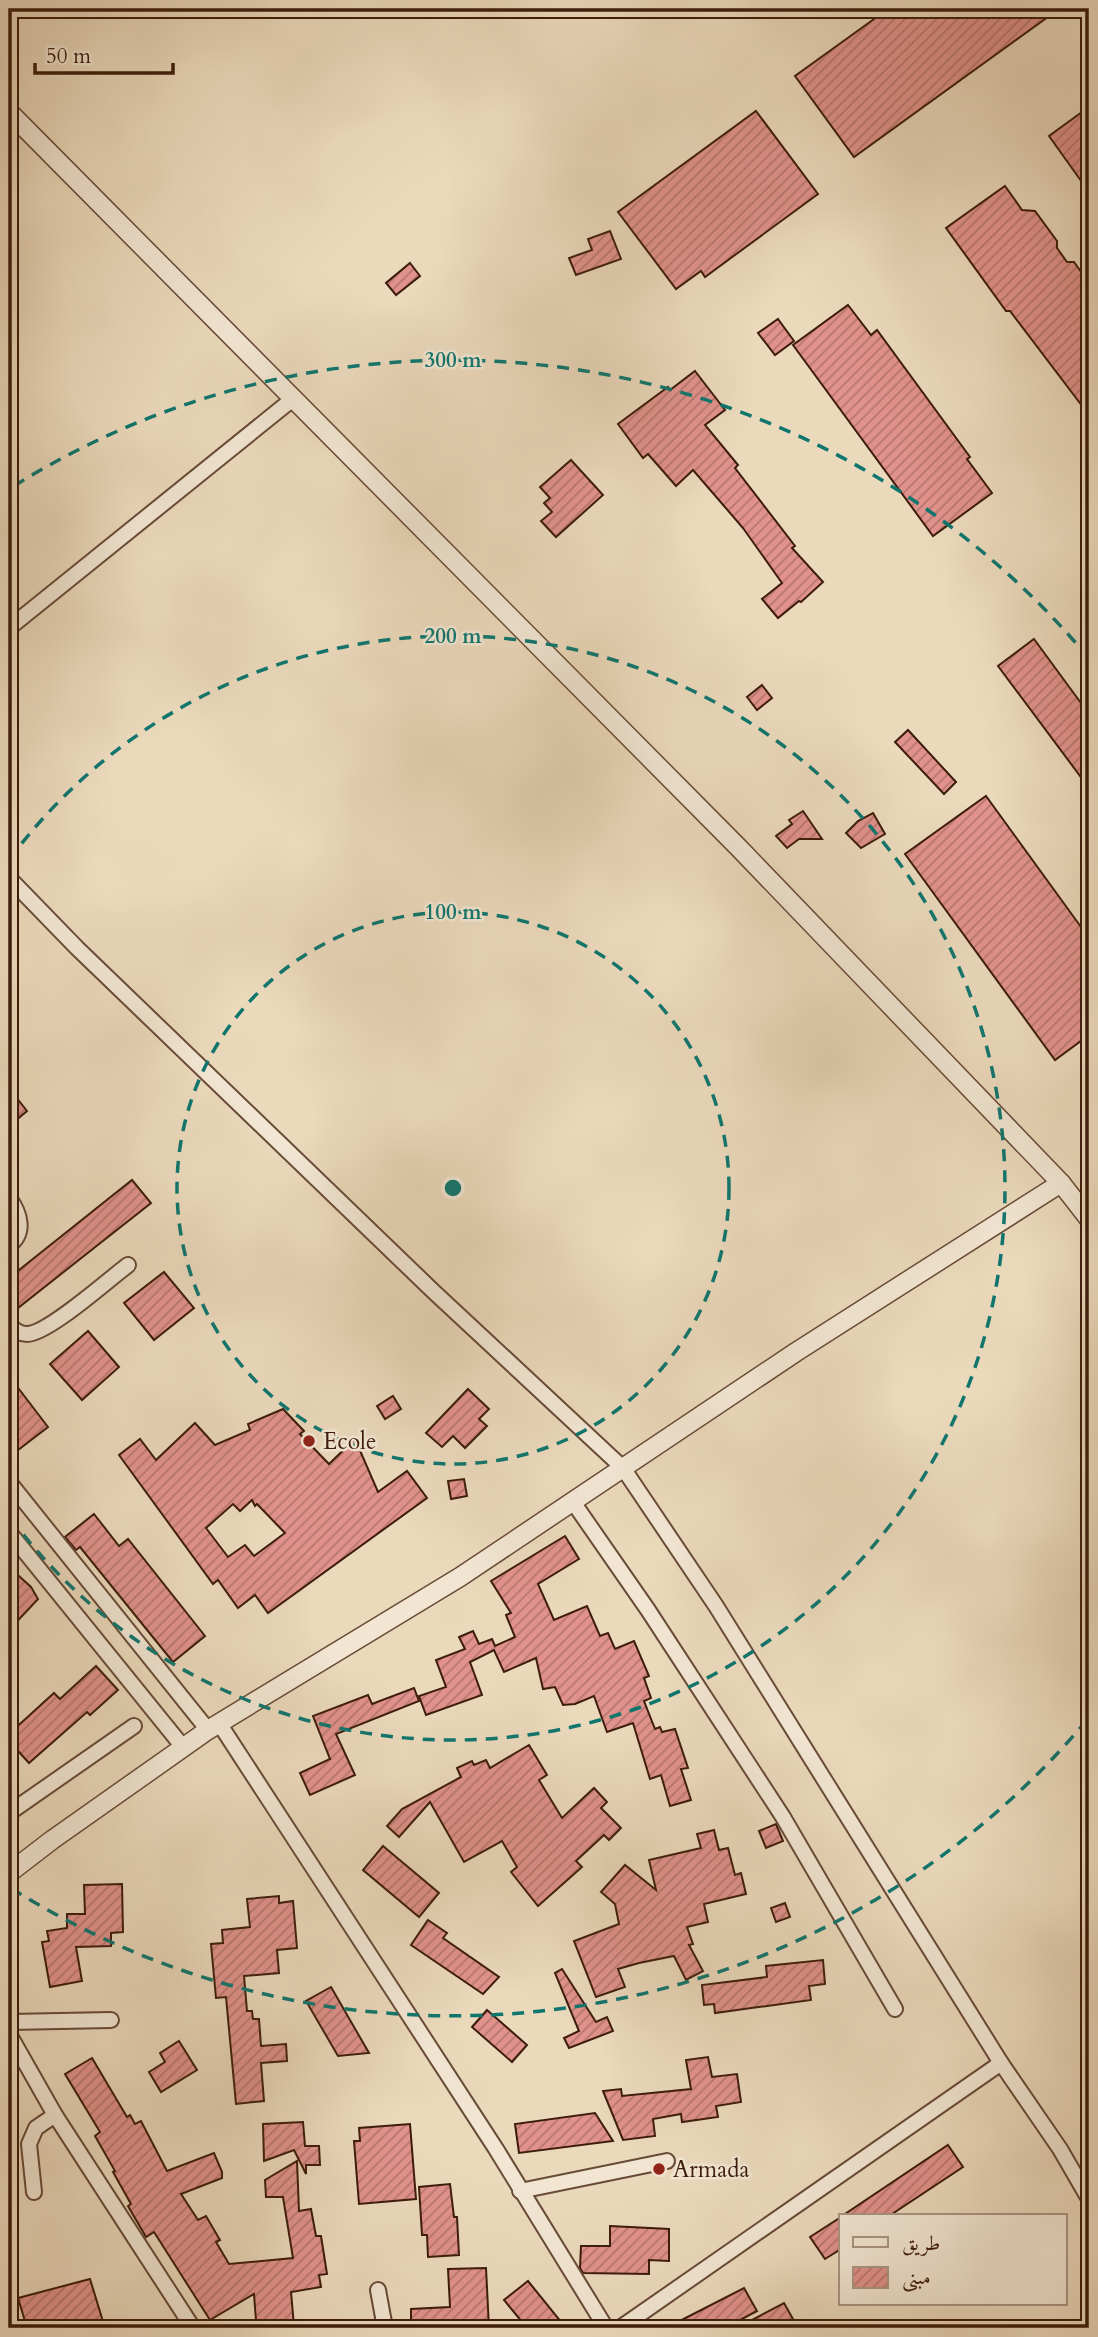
<svg xmlns="http://www.w3.org/2000/svg" width="1098" height="2337" font-family="Cardo,Amiri,serif">
	<style>
		.building { fill: url(#building-hatch); stroke: #3d1c0b; stroke-width: 2; fill-rule: evenodd }
		.lines { fill: none; stroke-linecap: round; stroke-linejoin: round }
		.minor-casing { stroke: #684b37; stroke-width: 18 }
		.tertiary-casing { stroke: #684b37; stroke-width: 21 }
		.minor { stroke: #f2e6d3; stroke-width: 14 }
		.tertiary { stroke: #f2e6d3; stroke-width: 18 }
		.ring { fill: none; stroke: #0f766e; stroke-width: 3.5; stroke-dasharray: 12 9 }
		.poi-dot { fill: #8f2418; stroke: #f2e6d3; stroke-width: 2.5 }
		.labels { text-anchor: middle; stroke-width: 5; stroke-linejoin: round; paint-order: stroke }
		.poi-label { font-size: 23px; fill: #3d1c0b; stroke: #f2e6d3; text-anchor: start }
		.centre { fill: #0f766e; stroke: #f2e6d3; stroke-width: 3.5 }
		.ring-label { font-size: 21px; text-anchor: middle; font-weight: bold; fill: #0f766e; stroke: #f2e6d3; stroke-width: 5; stroke-linejoin: round; paint-order: stroke }
	</style>
	<defs>
		<pattern id="building-hatch" width="6" height="6" patternUnits="userSpaceOnUse" patternTransform="scale(1.75)"><rect width="6" height="6" fill="#e1928c"/><path d="M-1 1l2-2M0 6l6-6M5 7l2-2" fill="none" stroke="#b87671"/></pattern>
	</defs>
	<rect width="100%" height="100%" fill="#ebd9bc"/>
	<filter id="stains"><feTurbulence type="fractalNoise" baseFrequency=".00286" numOctaves="4"/><feColorMatrix values="0 0 0 0 .2 0 0 0 0 .09 0 0 0 0 .02 0 0 0 .5 -.17"/></filter>
	<radialGradient id="worn" r=".72"><stop offset=".6" stop-color="#630" stop-opacity="0"/><stop offset="1" stop-color="#630" stop-opacity=".3"/></radialGradient>
	<g class="building">
		<polygon points="888,9 1059,9 854,157 795,76"/>
		<polygon points="1089,107 1089,192 1049,136"/>
		<polygon points="756,111 818,194 705,277 701,271 676,289 618,212"/>
		<polygon points="1005,186 1022,210 1035,211 1057,241 1057,248 1067,262 1074,262 1089,283 1089,415 1010,311 1006,311 946,228"/>
		<polygon points="610,231 621,259 576,275 569,258 592,250 588,239"/>
		<polygon points="410,263 420,276 396,295 386,283"/>
		<polygon points="848,305 871,335 877,330 970,457 967,459 992,493 933,536 793,345"/>
		<polygon points="778,319 794,341 775,355 758,333"/>
		<polygon points="695,371 725,410 705,425 738,465 735,468 795,546 792,548 823,582 801,602 799,601 778,618 762,599 782,583 743,528 693,470 676,486 648,454 643,458 618,424 668,387 670,390"/>
		<polygon points="571,460 603,495 556,537 541,521 552,512 544,503 550,498 540,487"/>
		<polygon points="1034,639 1089,714 1089,788 998,666"/>
		<polygon points="762,685 772,698 757,710 747,697"/>
		<polygon points="908,730 956,782 944,794 895,742"/>
		<polygon points="986,796 1089,938 1089,1035 1055,1060 905,854"/>
		<polygon points="803,811 822,839 799,839 787,848 776,836 792,824 789,820"/>
		<polygon points="873,813 885,834 861,848 846,833 858,821"/>
		<polygon points="9,1088 27,1111 9,1126"/>
		<polygon points="132,1180 151,1203 18,1308 9,1296 9,1278"/>
		<polygon points="164,1272 194,1308 154,1340 124,1303"/>
		<polygon points="88,1331 119,1367 82,1400 50,1364"/>
		<polygon points="9,1376 48,1427 9,1457"/>
		<polygon points="468,1389 489,1409 479,1419 487,1426 465,1448 453,1436 442,1447 426,1433"/>
		<polygon points="393,1396 401,1409 385,1419 377,1406"/>
		<path d="M283,1409L304,1431L300,1434L329,1464L355,1439L378,1492L407,1471L427,1498L268,1613L255,1595L238,1608L218,1580L213,1584L119,1455L140,1439L156,1460L195,1423L215,1445L250,1430L248,1424ZM252,1500L255,1506L257,1504L285,1533L254,1556L245,1545L228,1557L206,1528L233,1504L240,1511Z"/>
		<polygon points="464,1479 467,1496 451,1499 448,1481"/>
		<polygon points="94,1514 119,1546 128,1539 205,1636 173,1662 80,1547 76,1550 65,1537"/>
		<polygon points="565,1536 579,1559 538,1584 554,1620 587,1606 600,1636 608,1633 615,1649 634,1641 649,1676 644,1678 651,1698 644,1701 655,1729 660,1727 662,1732 675,1729 688,1768 681,1769 691,1800 670,1806 661,1775 650,1779 633,1723 607,1732 594,1696 575,1704 563,1705 555,1687 543,1689 536,1658 504,1672 494,1650 470,1662 482,1695 426,1715 419,1696 446,1687 436,1660 465,1649 459,1637 473,1631 479,1644 492,1639 495,1646 515,1637 506,1615 511,1613 491,1581"/>
		<polygon points="9,1567 31,1587 38,1599 9,1630"/>
		<polygon points="96,1666 118,1690 90,1715 87,1712 29,1763 9,1741 9,1734 54,1693 60,1699"/>
		<polygon points="414,1688 419,1701 336,1734 355,1775 310,1795 300,1773 330,1759 313,1716 368,1695 372,1704"/>
		<polygon points="529,1745 547,1775 539,1780 562,1818 594,1788 607,1802 601,1808 621,1828 609,1840 604,1835 576,1861 582,1867 538,1906 511,1872 517,1867 502,1841 464,1862 430,1802 399,1837 387,1826 402,1809 461,1777 457,1768 472,1761 474,1765 486,1760 490,1768"/>
		<polygon points="776,1824 783,1841 766,1848 759,1831"/>
		<polygon points="714,1830 719,1850 728,1848 735,1875 741,1873 746,1894 704,1904 708,1922 687,1927 693,1944 689,1945 703,1971 686,1980 674,1956 639,1963 618,1969 625,1987 596,1997 574,1941 619,1924 615,1904 601,1892 625,1865 656,1890 649,1860 701,1848 697,1834"/>
		<polygon points="383,1846 439,1893 419,1917 363,1870"/>
		<polygon points="122,1884 123,1932 111,1933 111,1946 76,1947 82,1981 50,1987 42,1942 49,1941 47,1931 67,1928 67,1914 85,1914 84,1885"/>
		<polygon points="279,1896 279,1903 293,1901 297,1948 277,1950 279,1973 244,1976 247,2011 252,2011 253,2019 259,2019 261,2046 286,2044 287,2061 261,2063 264,2101 236,2104 226,1997 216,1998 211,1944 223,1943 222,1930 250,1927 247,1899"/>
		<polygon points="785,1903 790,1917 776,1922 771,1908"/>
		<polygon points="428,1920 447,1933 443,1938 499,1977 483,1994 411,1945"/>
		<polygon points="823,1960 825,1984 809,1986 811,2000 715,2013 714,2004 704,2005 702,1985 767,1977 766,1966"/>
		<polygon points="562,1969 596,2022 607,2017 613,2031 569,2048 564,2038 579,2031 555,1973"/>
		<polygon points="331,1987 369,2053 338,2056 306,2001"/>
		<polygon points="487,2010 527,2045 512,2062 472,2027"/>
		<polygon points="179,2041 197,2070 161,2092 149,2072 165,2062 160,2053"/>
		<polygon points="708,2057 712,2077 737,2074 741,2102 716,2106 718,2117 682,2122 681,2114 653,2119 655,2136 623,2140 603,2091 621,2089 622,2096 691,2089 686,2060"/>
		<polygon points="92,2058 127,2117 130,2115 135,2124 141,2121 167,2171 214,2153 222,2172 222,2178 181,2194 198,2220 206,2216 220,2240 216,2242 229,2264 293,2258 283,2197 266,2197 265,2180 297,2161 299,2211 311,2209 316,2236 321,2236 327,2274 319,2275 321,2287 291,2292 294,2326 266,2328 266,2320 256,2321 254,2294 210,2320 154,2232 146,2237 128,2206 131,2204 113,2172 115,2171 95,2136 100,2132 65,2074"/>
		<polygon points="595,2113 613,2141 519,2153 515,2124"/>
		<polygon points="303,2122 305,2146 319,2146 320,2165 306,2165 306,2174 294,2150 264,2161 263,2124"/>
		<polygon points="410,2124 416,2199 359,2204 354,2141 360,2141 359,2128"/>
		<polygon points="948,2145 963,2167 889,2216 842,2216"/>
		<polygon points="450,2184 454,2217 457,2217 459,2255 428,2257 427,2235 422,2235 419,2187"/>
		<polygon points="841,2217 841,2249 825,2259 810,2237"/>
		<polygon points="610,2226 669,2229 669,2261 649,2260 649,2274 583,2273 580,2268 581,2246 610,2246"/>
		<polygon points="486,2268 489,2328 411,2328 411,2309 450,2307 448,2269"/>
		<polygon points="90,2279 105,2328 27,2328 18,2298"/>
		<polygon points="528,2281 566,2328 527,2328 504,2300"/>
		<polygon points="744,2288 757,2311 725,2328 666,2328"/>
		<polygon points="784,2303 798,2328 737,2328"/>
	</g>
	<g class="lines">
		<defs>
			<g id="minor">
				<polyline points="9,628 294,398"/>
				<polyline points="9,878 77,948 434,1292 623,1468 716,1606 1001,2063 1060,2149 1089,2199"/>
				<path d="M9,1198C20,1213 26,1233 9,1245"/>
				<path d="M9,1324C13,1329 19,1334 27,1334C48,1334 109,1279 128,1265"/>
				<polyline points="9,1482 208,1730"/>
				<polyline points="573,1502 648,1610 783,1817 895,2009"/>
				<polyline points="9,1532 183,1747"/>
				<polyline points="219,1723 496,2149 606,2328"/>
				<polyline points="9,1813 134,1726"/>
				<polyline points="9,2022 111,2020"/>
				<polyline points="9,2034 55,2115 193,2328"/>
				<polyline points="520,2191 667,2161"/>
				<polyline points="34,2192 29,2144 36,2128 55,2115"/>
				<polyline points="378,2290 385,2328"/>
				<polyline points="620,2328 1001,2063"/>
			</g>
			<g id="tertiary">
				<polyline points="9,112 738,847 1061,1183 1089,1219"/>
				<polyline points="9,1873 52,1840 208,1730 460,1577 796,1352 1061,1183"/>
			</g>
		</defs>
		<use href="#minor" class="minor-casing"/>
		<use href="#tertiary" class="tertiary-casing"/>
		<use href="#minor" class="minor"/>
		<use href="#tertiary" class="tertiary"/>
	</g>
	<g class="ring">
		<circle cx="453" cy="1188" r="276"/>
		<path d="M9 860A552 552 0 1 1 9 1516"/>
		<path d="M1087 1720A828 828 0 0 1 14 1890M14 486A828 828 0 0 1 1087 656"/>
	</g>
	<g class="poi-dot">
		<circle cx="309" cy="1441" r="7"/>
		<circle cx="659" cy="2169" r="7"/>
	</g>
	<g class="labels">
		<g class="poi-label">
			<text x="323" y="1449">Ecole</text>
			<text x="673" y="2177">Armada</text>
		</g>
	</g>
	<circle cx="453" cy="1188" r="10" class="centre"/>
	<g class="ring-label">
		<text x="453" y="367">300 m</text>
		<text x="453" y="643">200 m</text>
		<text x="453" y="919">100 m</text>
	</g>
	<rect width="1098" height="2337" fill="none" stroke="#ebd9bc" stroke-width="35"/>
	<rect x="10" y="10" width="1077" height="2316" fill="none" stroke="#3d1c0b" stroke-width="3.5"/>
	<rect x="18" y="18" width="1063" height="2302" fill="none" stroke="#3d1c0b" stroke-width="2"/>
	<rect x="839" y="2214" width="228" height="91" fill="#f2e6d3" stroke="#aa9583" stroke-width="2"/>
	<rect x="853" y="2237" width="35" height="10" fill="#f2e6d3" stroke="#aa9583" stroke-width="2"/>
	<text x="902" y="2250" font-size="21" fill="#3d1c0b">طريق</text>
	<rect x="853" y="2267" width="35" height="21" fill="url(#building-hatch)" stroke="#aa9583" stroke-width="2"/>
	<text x="902" y="2284" font-size="21" fill="#3d1c0b">مبنى</text>
	<path d="M35 63v10h138v-10" fill="none" stroke="#3d1c0b" stroke-width="3.5"/>
	<text x="46" y="63" font-size="21" fill="#3d1c0b" stroke="#f2e6d3" stroke-width="5" paint-order="stroke">50 m</text>
	<rect width="100%" height="100%" filter="url(#stains)"/>
	<rect width="100%" height="100%" fill="url(#worn)"/>
</svg>
